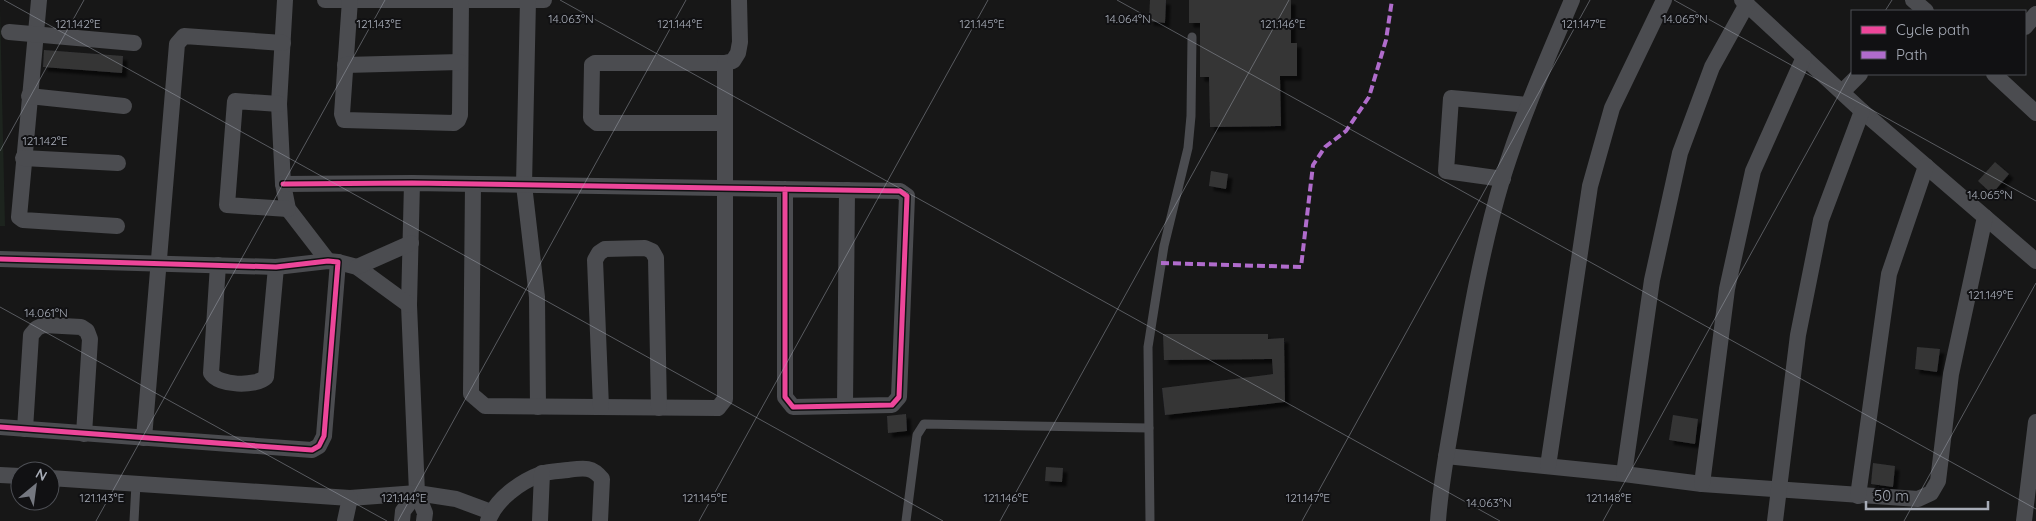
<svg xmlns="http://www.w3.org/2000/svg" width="2036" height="521" font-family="Quicksand,sans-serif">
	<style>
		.green { fill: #1d241e }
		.building { fill: #353536; filter: url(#shadow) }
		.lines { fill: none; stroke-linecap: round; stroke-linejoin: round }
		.lane { stroke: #4b4c50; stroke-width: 9 }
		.street { stroke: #4b4c50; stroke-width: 16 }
		.quiet { stroke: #b06ccc; stroke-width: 4; stroke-dasharray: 8 4; stroke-linecap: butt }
		.cycleway-casing { stroke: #111113; stroke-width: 8 }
		.cycleway { stroke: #ed469a; stroke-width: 5 }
		.ticks { fill: none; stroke: #a8adb8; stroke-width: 1; stroke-opacity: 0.45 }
		.ticks-label { font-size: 12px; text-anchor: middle; fill: #a8adb8; stroke: #111113; stroke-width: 4; stroke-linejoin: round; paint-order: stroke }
	</style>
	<defs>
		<filter id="shadow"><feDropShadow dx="4.5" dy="4.5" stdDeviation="1" flood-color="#0009"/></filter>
	</defs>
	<rect width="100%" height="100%" fill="#171717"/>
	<polygon class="green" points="0,7 5,226 0,226"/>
	<g class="building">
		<polygon points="1150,0 1166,0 1165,23 1149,21"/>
		<polygon points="1189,0 1291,0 1291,43 1297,43 1297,76 1280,76 1281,126 1210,127 1209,77 1200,77 1200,23 1189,23"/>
		<polygon points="44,50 123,56 122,73 43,67"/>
		<polygon points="1995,162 2009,174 1992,194 1978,181"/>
		<polygon points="1211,171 1228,174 1226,189 1209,186"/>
		<polygon points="1163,334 1268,334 1268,339 1284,338 1285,402 1165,415 1162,388 1273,374 1272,359 1164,360"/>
		<polygon points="1917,347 1940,349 1937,372 1915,369"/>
		<polygon points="906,414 907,431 888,433 887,416"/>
		<polygon points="1673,415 1698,419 1695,444 1669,440"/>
		<polygon points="1873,463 1895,466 1893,487 1871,484"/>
		<polygon points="1046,467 1063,468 1062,482 1045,481"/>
	</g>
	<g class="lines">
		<g class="lane">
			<polyline points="134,521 136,484"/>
			<polyline points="906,521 917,435 924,424 1149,428"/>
			<polyline points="1150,521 1148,347 1164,246 1188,148 1191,116 1192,37"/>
		</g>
		<g class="street">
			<polyline points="39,0 19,217 23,220 117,226"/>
			<polyline points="285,0 279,104 283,184 288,209 328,261"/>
			<polyline points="325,0 544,0"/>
			<polyline points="350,0 342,114 344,120 454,123 458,120 460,115 461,0"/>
			<polyline points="528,0 524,185 537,297 538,407"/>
			<polyline points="1742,0 1862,111 2036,261"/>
			<polyline points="1913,0 1926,11"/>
			<polyline points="2025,27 2036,14"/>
			<polyline points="9,32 134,43"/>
			<polyline points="345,65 460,62"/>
			<polyline points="1994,74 2036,113"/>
			<polyline points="1842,92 1860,74"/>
			<polyline points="29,96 124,106"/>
			<polyline points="279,104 235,101 227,205 288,209"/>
			<polyline points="724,123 597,123 591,118 592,65 595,63 725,63"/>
			<polyline points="23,158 118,163"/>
			<polyline points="1503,179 1446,171 1451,98 1528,105"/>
			<polyline points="412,183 409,305 417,493 425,513 424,521"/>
			<polyline points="283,184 412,183 900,191 907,196 899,397 892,405 793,407 785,397 785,189"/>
			<polyline points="473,184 471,394 485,406 718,408 725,399 725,63 733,61 738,53 740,42 739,0"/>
			<polyline points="0,259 276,267 328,261 338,262 324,436 319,446 312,450 0,427"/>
			<polyline points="338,262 357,267 409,305"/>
			<path d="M218,265L211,373C218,386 256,387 266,377L276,267"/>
			<polyline points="357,267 411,243"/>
			<polyline points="845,406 847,190"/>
			<polyline points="601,407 595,260 599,253 605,249 645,248 652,251 656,258 659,408"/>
			<polyline points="25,429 31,335 37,328 44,325 81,327 87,331 90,339 84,434"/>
			<polyline points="144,438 177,44 184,36 283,43"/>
			<polyline points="1446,456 1624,474 1702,484 1918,499 1931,493 1938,481 1951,374 1985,217"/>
			<polyline points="1548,466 1590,186 1612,108 1664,0"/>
			<polyline points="1624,474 1652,280 1680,153 1712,67 1747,4"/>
			<polyline points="0,475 20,476"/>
			<polyline points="50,478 350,498 417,493 456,499 491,512"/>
			<polyline points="1702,484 1727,289 1753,171 1804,57"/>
			<polyline points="1858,496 1889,274 1926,166"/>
			<polyline points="345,521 350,498"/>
			<polyline points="402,521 403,511 417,493"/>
			<path d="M488,521C496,499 520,482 541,474C549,471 560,471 568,470C583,468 592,466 602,479L600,521"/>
			<polyline points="540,521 542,473"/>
			<path d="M1438,521C1441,476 1451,431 1458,386C1470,317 1482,247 1502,180C1521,118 1547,59 1572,0"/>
			<polyline points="1775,521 1798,335 1821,220 1862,111"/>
			<polyline points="2024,521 2036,422"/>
		</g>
		<polyline class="quiet" points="1161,263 1301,267 1313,165 1325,147 1346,131 1369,97 1386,40 1392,0"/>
		<defs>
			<g id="cycleway">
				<polyline points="283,184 412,183 900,191 907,196 899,397 892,405 793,407 785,397 785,189"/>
				<polyline points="0,259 276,267 328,261 338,262 324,436 319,446 312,450 0,427"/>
			</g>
		</defs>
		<use href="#cycleway" class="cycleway-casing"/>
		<use href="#cycleway" class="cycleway"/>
	</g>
	<path class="ticks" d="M4,0L943,521M560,0L1500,521M1117,0L2036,509M1674,0L2036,201M1885,11L1892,0M0,151L84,0M0,307L387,521M96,521L385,0M398,521L686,0M699,521L988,0M1000,521L1289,0M1302,521L1590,0M1603,521L1852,71M1904,521L2036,283"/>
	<g class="ticks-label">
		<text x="571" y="23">14.063°N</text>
		<text x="1128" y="23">14.064°N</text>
		<text x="1685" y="23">14.065°N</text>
		<text x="78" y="28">121.142°E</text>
		<text x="379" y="28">121.143°E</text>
		<text x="680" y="28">121.144°E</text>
		<text x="982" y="28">121.145°E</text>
		<text x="1283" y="28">121.146°E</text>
		<text x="1584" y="28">121.147°E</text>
		<text x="45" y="145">121.142°E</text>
		<text x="1990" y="199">14.065°N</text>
		<text x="1991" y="299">121.149°E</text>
		<text x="46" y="317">14.061°N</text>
		<text x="102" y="502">121.143°E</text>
		<text x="404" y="502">121.144°E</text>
		<text x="705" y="502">121.145°E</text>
		<text x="1006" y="502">121.146°E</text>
		<text x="1308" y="502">121.147°E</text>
		<text x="1609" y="502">121.148°E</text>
		<text x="1489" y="507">14.063°N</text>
	</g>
	<rect x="1851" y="10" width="175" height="65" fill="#111113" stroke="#4d4f55"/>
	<rect x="1861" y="26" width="25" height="8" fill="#ed469a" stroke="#4d4f55"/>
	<text x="1896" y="35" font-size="15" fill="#a8adb8">Cycle path</text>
	<rect x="1861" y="51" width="25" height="8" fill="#b06ccc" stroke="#4d4f55"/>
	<text x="1896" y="60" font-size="15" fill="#a8adb8">Path</text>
	<g transform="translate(35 486) rotate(29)"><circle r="24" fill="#111113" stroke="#4d4f55"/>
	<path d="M0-4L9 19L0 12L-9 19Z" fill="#757880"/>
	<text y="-8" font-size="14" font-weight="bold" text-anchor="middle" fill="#a8adb8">N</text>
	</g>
	<path d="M1866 501v8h122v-8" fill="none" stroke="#a8adb8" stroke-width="2.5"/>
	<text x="1874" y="501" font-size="15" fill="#a8adb8" stroke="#111113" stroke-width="4" paint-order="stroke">50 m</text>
</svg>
